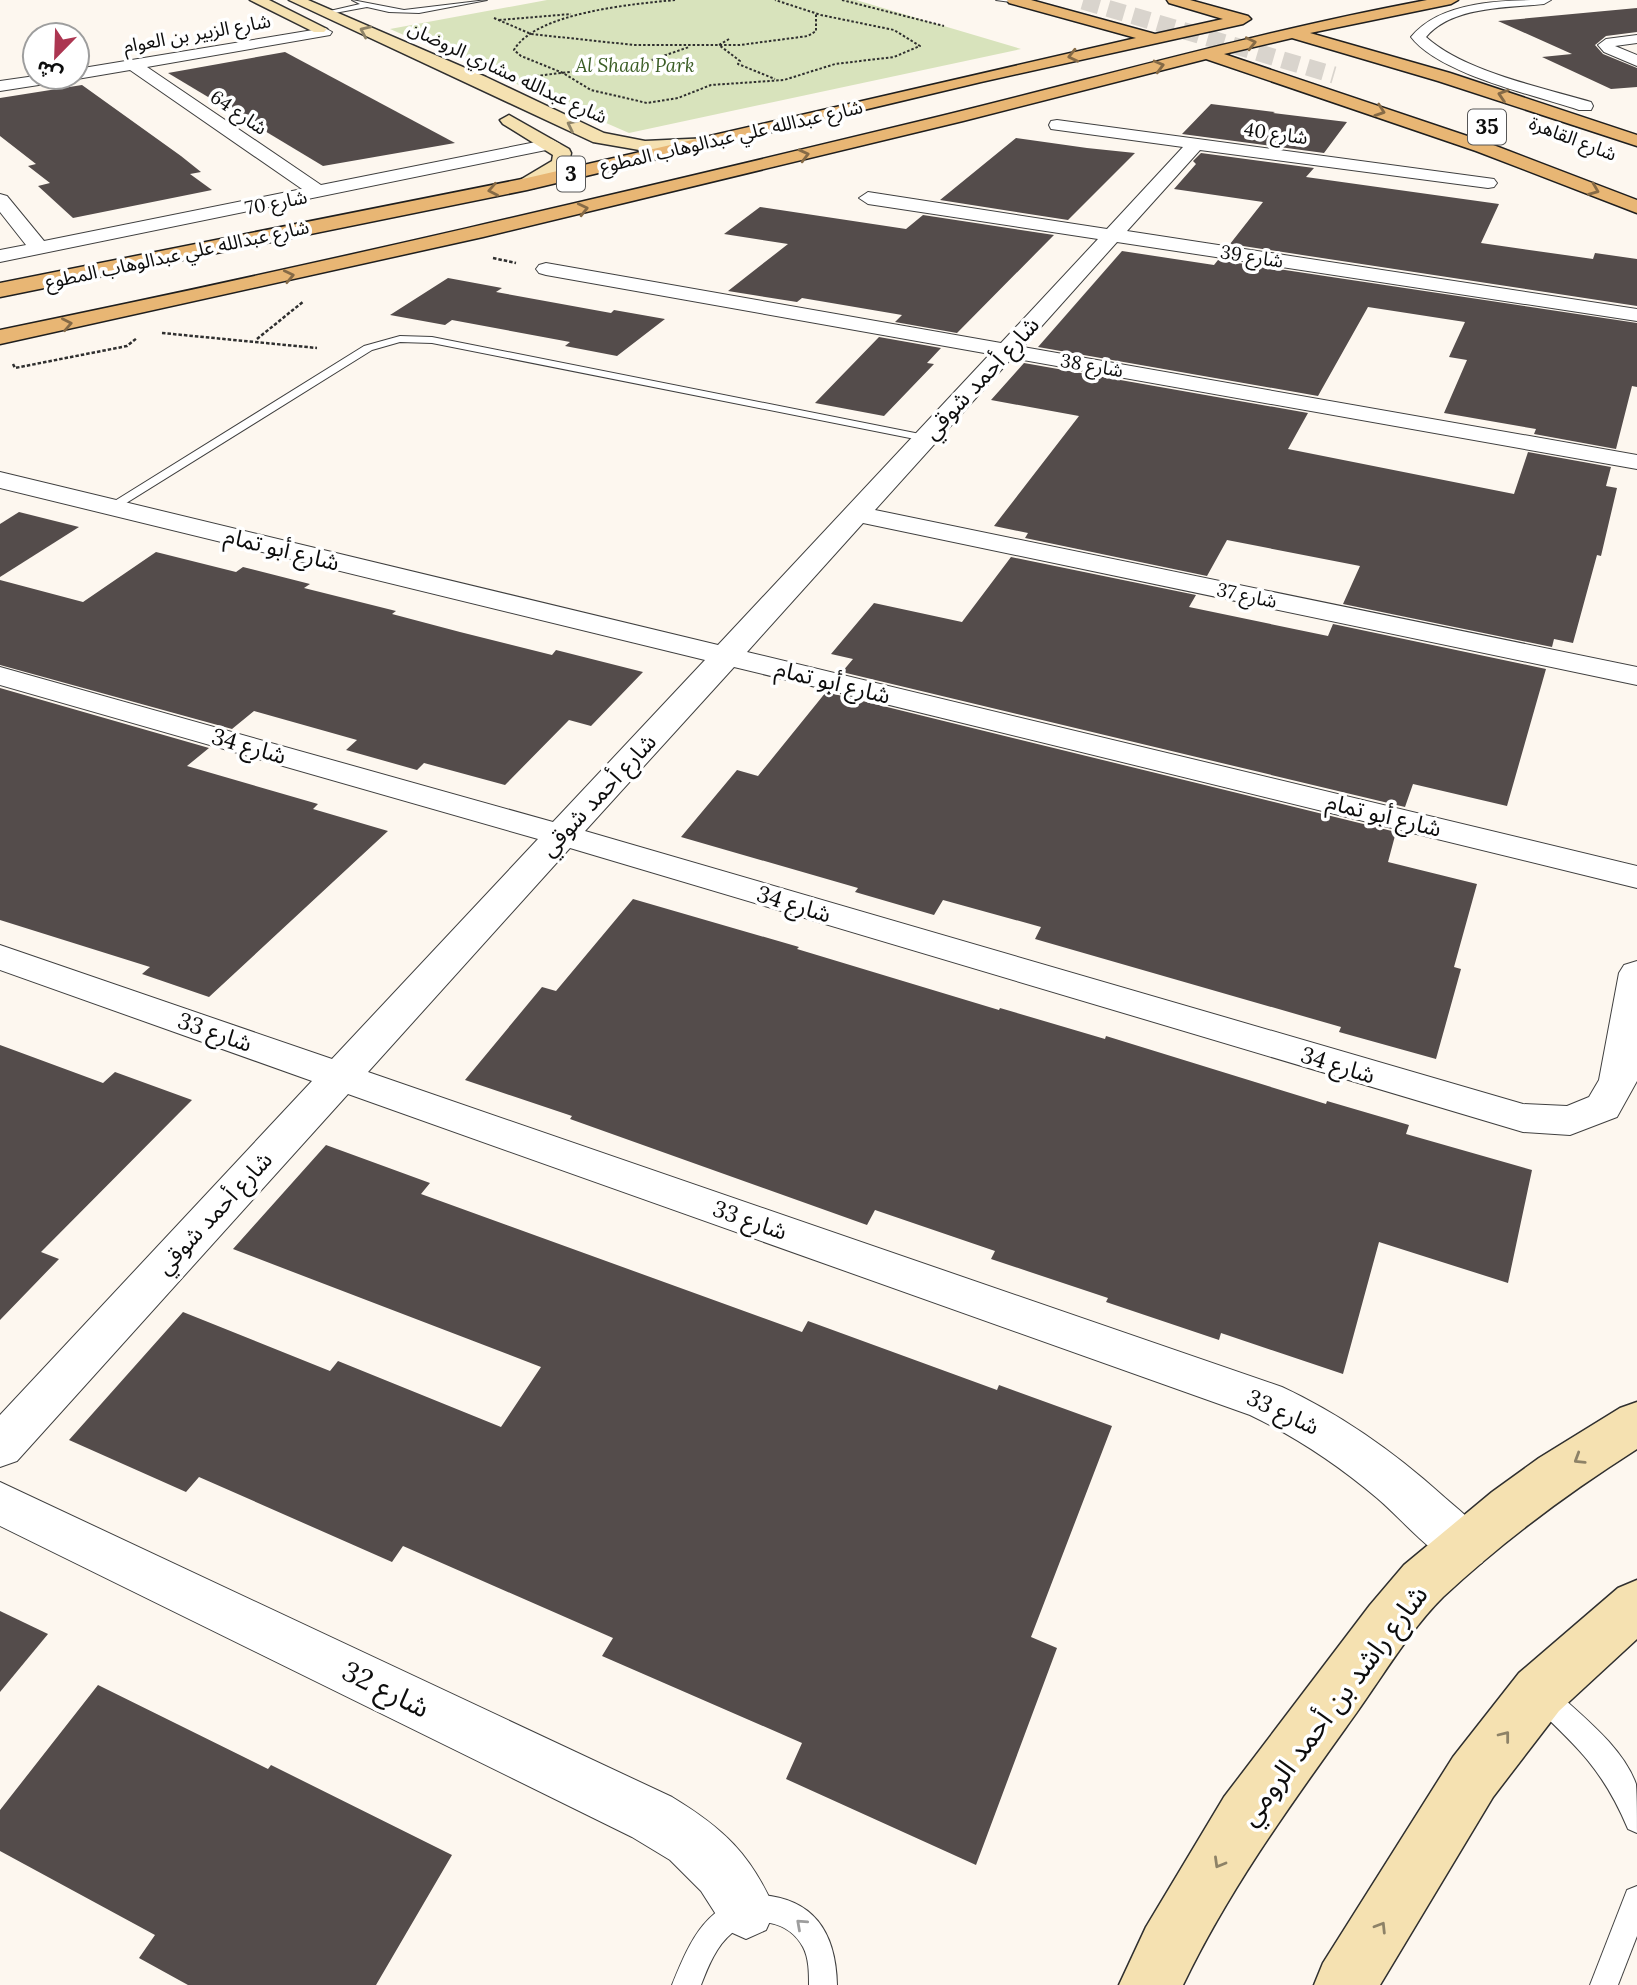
<svg xmlns="http://www.w3.org/2000/svg" width="1637" height="1985" font-family="Lora,'Noto Sans Arabic',serif">
	<style>
		.green { fill: #d8e3bc }
		.building { fill: #544c4b }
		.lines { fill: none; stroke-linecap: round; stroke-linejoin: round }
		.primary-tunnel { stroke: #d9d4cd; stroke-width: 17; stroke-dasharray: 17 9; stroke-linecap: butt }
		.lane-casing { stroke: #404040; stroke-width: 2 }
		.street-casing { stroke: #404040; stroke-width: 2 }
		.secondary-casing { stroke: #2f2f2f; stroke-width: 3 }
		.primary-casing { stroke: #1e1e1e; stroke-width: 3 }
		.path-far1 { stroke: #2f2f2f; stroke-width: 2; stroke-dasharray: 2.5 2; stroke-linecap: butt }
		.path { stroke: #2f2f2f; stroke-width: 2.5; stroke-dasharray: 3.5 2; stroke-linecap: butt }
		.lane { fill: #fff; fill-rule: evenodd }
		.street { fill: #fff; fill-rule: evenodd }
		.secondary { fill: #f5e1b1; fill-rule: evenodd }
		.primary { fill: #e8b674; fill-rule: evenodd }
		.oneway { stroke: #8d8267 }
		.oneway2 { stroke: #856a46 }
		.oneway3 { stroke: #9e9e9e }
		.labels { text-anchor: middle; stroke-width: 7; stroke-linejoin: round; paint-order: stroke }
		.far-street-label { font-size: 19px; fill: #0d0d0d; stroke: #fff }
		.far-park-label { font-size: 19px; font-style: italic; fill: #3b5d25; stroke: #fff }
		.shield { fill: #fff; stroke: #565656; stroke-width: 2 }
		.shield-label { font-size: 21px; font-weight: bold; fill: #0d0d0d }
		.street-label { font-size: 23px; fill: #0d0d0d; stroke: #fff }
		.near-street-label { font-size: 28px; fill: #0d0d0d; stroke: #fff }
	</style>
	<rect width="100%" height="100%" fill="#fdf7ef"/>
	<polygon class="green" points="547,0 856,0 1021,49 629,133 390,29"/>
	<g class="building">
		<polygon points="1637,8 1637,32 1606,36 1595,45 1603,54 1637,68 1637,87 1611,89 1542,57 1572,54 1498,21"/>
		<polygon points="285,52 455,143 323,166 168,73"/>
		<polygon points="82,85 181,156 201,172 190,174 212,190 73,218 38,186 50,183 28,166 36,164 0,136 0,98"/>
		<polygon points="1211,104 1275,112 1273,113 1347,122 1324,153 1182,134"/>
		<polygon points="1016,138 1087,148 1135,153 1068,220 940,200"/>
		<polygon points="1201,153 1314,168 1306,177 1499,204 1481,243 1593,259 1595,253 1637,259 1637,306 1230,244 1263,202 1174,189 1196,164 1193,161"/>
		<polygon points="760,207 906,229 923,215 1054,235 957,333 895,322 902,315 802,298 797,302 728,291 788,244 724,234"/>
		<polygon points="1122,251 1214,265 1218,260 1637,323 1637,387 1632,386 1616,449 1534,434 1536,429 1444,413 1467,360 1449,357 1465,322 1368,307 1318,396 1038,347"/>
		<polygon points="448,278 502,288 496,292 611,313 614,310 665,319 617,356 565,346 570,342 452,320 445,325 390,315"/>
		<polygon points="879,337 941,348 927,363 934,364 884,416 815,403"/>
		<polygon points="1024,363 1308,413 1288,449 1514,494 1528,452 1611,467 1606,486 1617,488 1601,556 1597,555 1573,643 1554,639 1552,647 1343,604 1360,566 1227,540 1207,576 1025,538 1028,533 994,526 1079,416 991,400"/>
		<polygon points="19,512 79,527 0,577 0,524"/>
		<polygon points="156,552 236,572 243,567 310,584 304,588 396,611 392,614 460,632 552,655 556,650 643,672 591,726 569,720 505,785 424,763 417,770 346,750 357,740 254,711 232,729 0,665 0,580 83,602"/>
		<polygon points="1011,557 1196,595 1189,607 1328,636 1333,624 1546,669 1507,806 1413,784 1405,807 842,672 853,659 831,654 874,603 962,622"/>
		<polygon points="0,688 209,748 187,766 318,804 313,809 388,831 209,997 142,974 150,967 0,920"/>
		<polygon points="826,692 1396,832 1388,862 1477,884 1454,967 1461,969 1436,1059 1339,1032 1341,1027 1035,939 1041,927 943,900 934,915 855,892 858,888 681,837 737,770 758,776"/>
		<polygon points="633,899 799,947 797,949 999,1010 1000,1008 1105,1039 1106,1036 1326,1104 1327,1101 1409,1125 1406,1134 1532,1170 1508,1283 1379,1242 1343,1374 1221,1333 1219,1340 1106,1302 1108,1298 991,1259 995,1251 875,1210 867,1225 570,1119 572,1116 465,1080 542,987 556,991"/>
		<polygon points="0,1045 103,1083 115,1072 192,1100 41,1252 59,1259 0,1320"/>
		<polygon points="326,1145 430,1183 421,1194 802,1332 808,1321 997,1390 999,1385 1112,1426 1031,1637 1057,1648 976,1865 786,1779 802,1743 602,1656 613,1638 403,1546 392,1562 199,1477 186,1492 69,1440 183,1312 330,1371 338,1361 501,1427 541,1367 233,1249"/>
		<polygon points="0,1611 48,1634 0,1692"/>
		<polygon points="98,1685 268,1769 271,1765 452,1855 376,1985 188,1985 139,1958 155,1935 0,1851 0,1810"/>
	</g>
	<g class="lines">
		<polyline class="primary-tunnel" points="1083,1 1334,75"/>
		<defs>
			<g id="lane">
				<polygon points="352,0 404,10 487,0 419,13 389,12 367,7 324,15 321,13 360,4"/>
				<polygon points="996,0 1021,0 1021,1 1018,3"/>
				<polygon points="400,336 432,337 925,435 931,438 925,441 432,343 400,342 372,350 115,510 105,507 364,346"/>
				<path d="M1541,1683L1550,1686C1579,1714 1622,1745 1636,1784C1637,1798 1637,1819 1637,1833L1628,1829C1603,1770 1578,1747 1532,1704L1528,1695L1532,1686Z"/>
				<polygon points="1637,1886 1637,1936 1618,1985 1590,1985 1627,1890"/>
				<path d="M761,1895C815,1899 836,1934 837,1985H809C809,1973 809,1958 803,1947C789,1921 754,1914 732,1933C716,1946 708,1967 701,1985H672C691,1939 706,1902 761,1895Z"/>
			</g>
			<g id="street">
				<path d="M1551,0L1544,4C1507,8 1452,6 1426,37C1465,72 1541,87 1591,102L1593,106L1591,110H1579C1534,95 1439,74 1411,37C1441,0 1505,0 1551,0Z"/>
				<polygon points="325,28 332,32 330,35 147,67 321,185 551,139 560,144 551,149 0,262 0,250 26,245 0,212 0,194 7,196 44,241 302,189 130,70 77,79 71,77 77,77 77,69"/>
				<polygon points="1637,35 1637,43 1615,46 1637,55 1637,66 1604,52 1598,45 1606,39"/>
				<polygon points="35,76 66,77 58,82 0,91 0,81"/>
				<path d="M1057,120L1494,179L1497,183L1494,187L1488,188L1200,150L1127,231L1637,309V321L1117,242L1023,347L1637,455V469L1012,358L875,510L1637,667V685L863,523L747,652L1637,866V888L734,667L585,831L1523,1104L1567,1106L1589,1097L1599,1080L1619,973L1624,965L1637,961V1081L1617,1117L1570,1135L1523,1132L570,848L368,1072L1282,1387C1342,1415 1394,1452 1443,1496C1461,1512 1480,1525 1490,1547L1482,1563L1465,1569C1431,1556 1405,1522 1377,1498C1338,1465 1296,1437 1250,1415L348,1094L17,1461L0,1467V1415L312,1081L0,970V945L332,1059L538,839L0,685V667L553,822L705,660L0,488V472L718,645L990,354L546,275L539,273L536,269L539,265L546,263L1001,343L1098,239L868,204L859,198L868,192L1107,229L1183,147L1051,129L1049,125L1051,121Z"/>
				<path d="M0,1482L672,1797C723,1828 751,1854 775,1910L766,1930L746,1939L726,1930L701,1891L670,1860L632,1837L0,1526Z"/>
			</g>
			<g id="secondary">
				<polygon points="250,0 269,0 327,29 324,32 314,32"/>
				<polygon points="289,0 308,0 486,77 604,133 645,141 710,138 719,143 710,148 645,151 593,142"/>
				<polygon points="509,115 569,149 571,153 568,168 534,188 520,188 517,184 520,180 552,161 553,155 503,124 500,120"/>
				<path d="M1637,1402V1449C1568,1493 1503,1541 1443,1597C1410,1630 1384,1674 1357,1712C1294,1800 1230,1887 1183,1985H1119L1146,1927L1224,1797L1370,1605L1404,1565L1492,1492L1539,1458L1620,1408Z"/>
				<polygon points="1637,1580 1637,1639 1559,1711 1493,1797 1380,1985 1314,1985 1323,1963 1453,1757 1519,1673 1618,1588"/>
			</g>
			<g id="primary">
				<polygon points="1007,0 1031,0 1155,34 1223,19 1169,3 1167,0 1190,0 1248,16 1251,19 1243,24 981,82 527,190 0,297 0,283 527,178 1136,38 1009,3"/>
				<path d="M1427,0H1458L1451,4L1310,33L1450,73L1637,135V146L1438,81L1292,38L1224,54L1488,143L1637,200V213L1476,151L1206,59L963,121L483,237L0,344V330C313,266 623,193 933,118C1098,78 1261,31 1427,0Z"/>
			</g>
		</defs>
		<use href="#lane" class="lane-casing"/>
		<use href="#street" class="street-casing"/>
		<use href="#secondary" class="secondary-casing"/>
		<use href="#primary" class="primary-casing"/>
		<g class="path-far1">
			<path d="M675,0C635,4 536,12 514,50L521,56L563,73L591,90L647,103L678,98L711,85L784,80L835,64L894,57L920,46L894,30L821,15L775,0"/>
			<polyline points="842,0 944,26"/>
			<polyline points="494,18 531,34 634,45 740,45 808,36 816,31 816,13"/>
			<polyline points="499,20 571,14"/>
			<polyline points="729,39 719,45 740,61 738,64 775,79"/>
			<polyline points="536,76 643,63 689,47"/>
		</g>
		<g class="path">
			<polyline points="493,258 516,263"/>
			<polyline points="162,333 317,348"/>
			<polyline points="257,339 304,301"/>
			<polyline points="13,364 15,368 127,346 137,338"/>
		</g>
		<use href="#lane" class="lane"/>
		<use href="#street" class="street"/>
		<use href="#secondary" class="secondary"/>
		<use href="#primary" class="primary"/>
	</g>
	<defs><path id="oneway-chevron" d="M-2-3.5L2.5 0L-2 3.5" fill="none" stroke-width="1.6" stroke-linecap="round" stroke-linejoin="round" transform="scale(1.75)"/></defs>
	<g class="oneway">
		<use href="#oneway-chevron" transform="translate(365 31) rotate(-156)"/>
		<use href="#oneway-chevron" transform="translate(572 125) rotate(-154)"/>
		<use href="#oneway-chevron" transform="translate(1579 1459) rotate(148)"/>
		<use href="#oneway-chevron" transform="translate(1505 1736) rotate(-52)"/>
		<use href="#oneway-chevron" transform="translate(1219 1863) rotate(120)"/>
		<use href="#oneway-chevron" transform="translate(1381 1927) rotate(-58)"/>
	</g>
	<g class="oneway2">
		<use href="#oneway-chevron" transform="translate(1251 43) rotate(-13)"/>
		<use href="#oneway-chevron" transform="translate(1073 56) rotate(167)"/>
		<use href="#oneway-chevron" transform="translate(1159 66) rotate(-15)"/>
		<use href="#oneway-chevron" transform="translate(1503 95) rotate(-162)"/>
		<use href="#oneway-chevron" transform="translate(1380 111) rotate(19)"/>
		<use href="#oneway-chevron" transform="translate(804 155) rotate(-14)"/>
		<use href="#oneway-chevron" transform="translate(493 190) rotate(169)"/>
		<use href="#oneway-chevron" transform="translate(1594 190) rotate(22)"/>
		<use href="#oneway-chevron" transform="translate(583 209) rotate(-13)"/>
		<use href="#oneway-chevron" transform="translate(289 276) rotate(-12)"/>
		<use href="#oneway-chevron" transform="translate(67 324) rotate(-11)"/>
	</g>
	<use class="oneway3" href="#oneway-chevron" transform="translate(801 1924) rotate(-138)"/>
	<g class="labels">
		<g class="far-street-label">
			<text transform="translate(197 33) rotate(-10)" y="7">شارع الزبير بن العوام</text>
			<text transform="translate(508 72) rotate(25)" y="7">شارع عبدالله مشاري الروضان</text>
			<text transform="translate(239 112) rotate(34)" y="7">شارع 64</text>
			<text transform="translate(1276 133) rotate(8)" y="7">شارع 40</text>
			<text transform="translate(731 136) rotate(-13)" y="7">شارع عبدالله علي عبدالوهاب المطوع</text>
			<text transform="translate(1573 138) rotate(21)" y="7">شارع القاهرة</text>
			<text transform="translate(276 202) rotate(-11)" y="7">شارع 70</text>
			<text transform="translate(177 254) rotate(-12)" y="7">شارع عبدالله علي عبدالوهاب المطوع</text>
			<text transform="translate(1252 256) rotate(9)" y="7">شارع 39</text>
			<text transform="translate(1092 365) rotate(10)" y="7">شارع 38</text>
			<text transform="translate(1247 595) rotate(12)" y="7">شارع 37</text>
		</g>
		<g class="far-park-label">
			<text x="635" y="72">Al Shaab Park</text>
		</g>
		<g class="shield">
			<rect x="1468" y="109.5" width="38" height="35" rx="5"/>
			<rect x="557" y="156.5" width="28" height="35" rx="5"/>
		</g>
		<g class="shield-label">
			<text x="1487" y="134">35</text>
			<text x="571" y="181">3</text>
		</g>
		<g class="street-label">
			<text transform="translate(981 378) rotate(-47)" y="8">شارع أحمد شوقي</text>
			<text transform="translate(282 549) rotate(14)" y="8">شارع أبو تمام</text>
			<text transform="translate(833 682) rotate(14)" y="8">شارع أبو تمام</text>
			<text transform="translate(249 746) rotate(16)" y="8">شارع 34</text>
			<text transform="translate(598 795) rotate(-47)" y="8">شارع أحمد شوقي</text>
			<text transform="translate(1384 815) rotate(14)" y="8">شارع أبو تمام</text>
			<text transform="translate(794 904) rotate(17)" y="8">شارع 34</text>
			<text transform="translate(215 1032) rotate(19)" y="8">شارع 33</text>
			<text transform="translate(1338 1065) rotate(17)" y="8">شارع 34</text>
			<text transform="translate(214 1213) rotate(-47)" y="8">شارع أحمد شوقي</text>
			<text transform="translate(750 1220) rotate(19)" y="8">شارع 33</text>
			<text transform="translate(1283 1412) rotate(25)" y="8">شارع 33</text>
		</g>
		<g class="near-street-label">
			<text transform="translate(386 1689) rotate(26)" y="10">شارع 32</text>
			<text transform="translate(1333 1705) rotate(-53)" y="10">شارع راشد بن أحمد الرومي</text>
		</g>
	</g>
	<g transform="translate(56 56) rotate(203)"><circle r="33" fill="#ffffff" stroke="#9e9e9e" stroke-width="2"/>
	<path d="M0-5L12 26L0 18L-12 26Z" fill="#ac3651"/>
	<text y="-10" font-size="19" font-weight="bold" text-anchor="middle" fill="#0d0d0d">ش</text>
	</g>
</svg>
